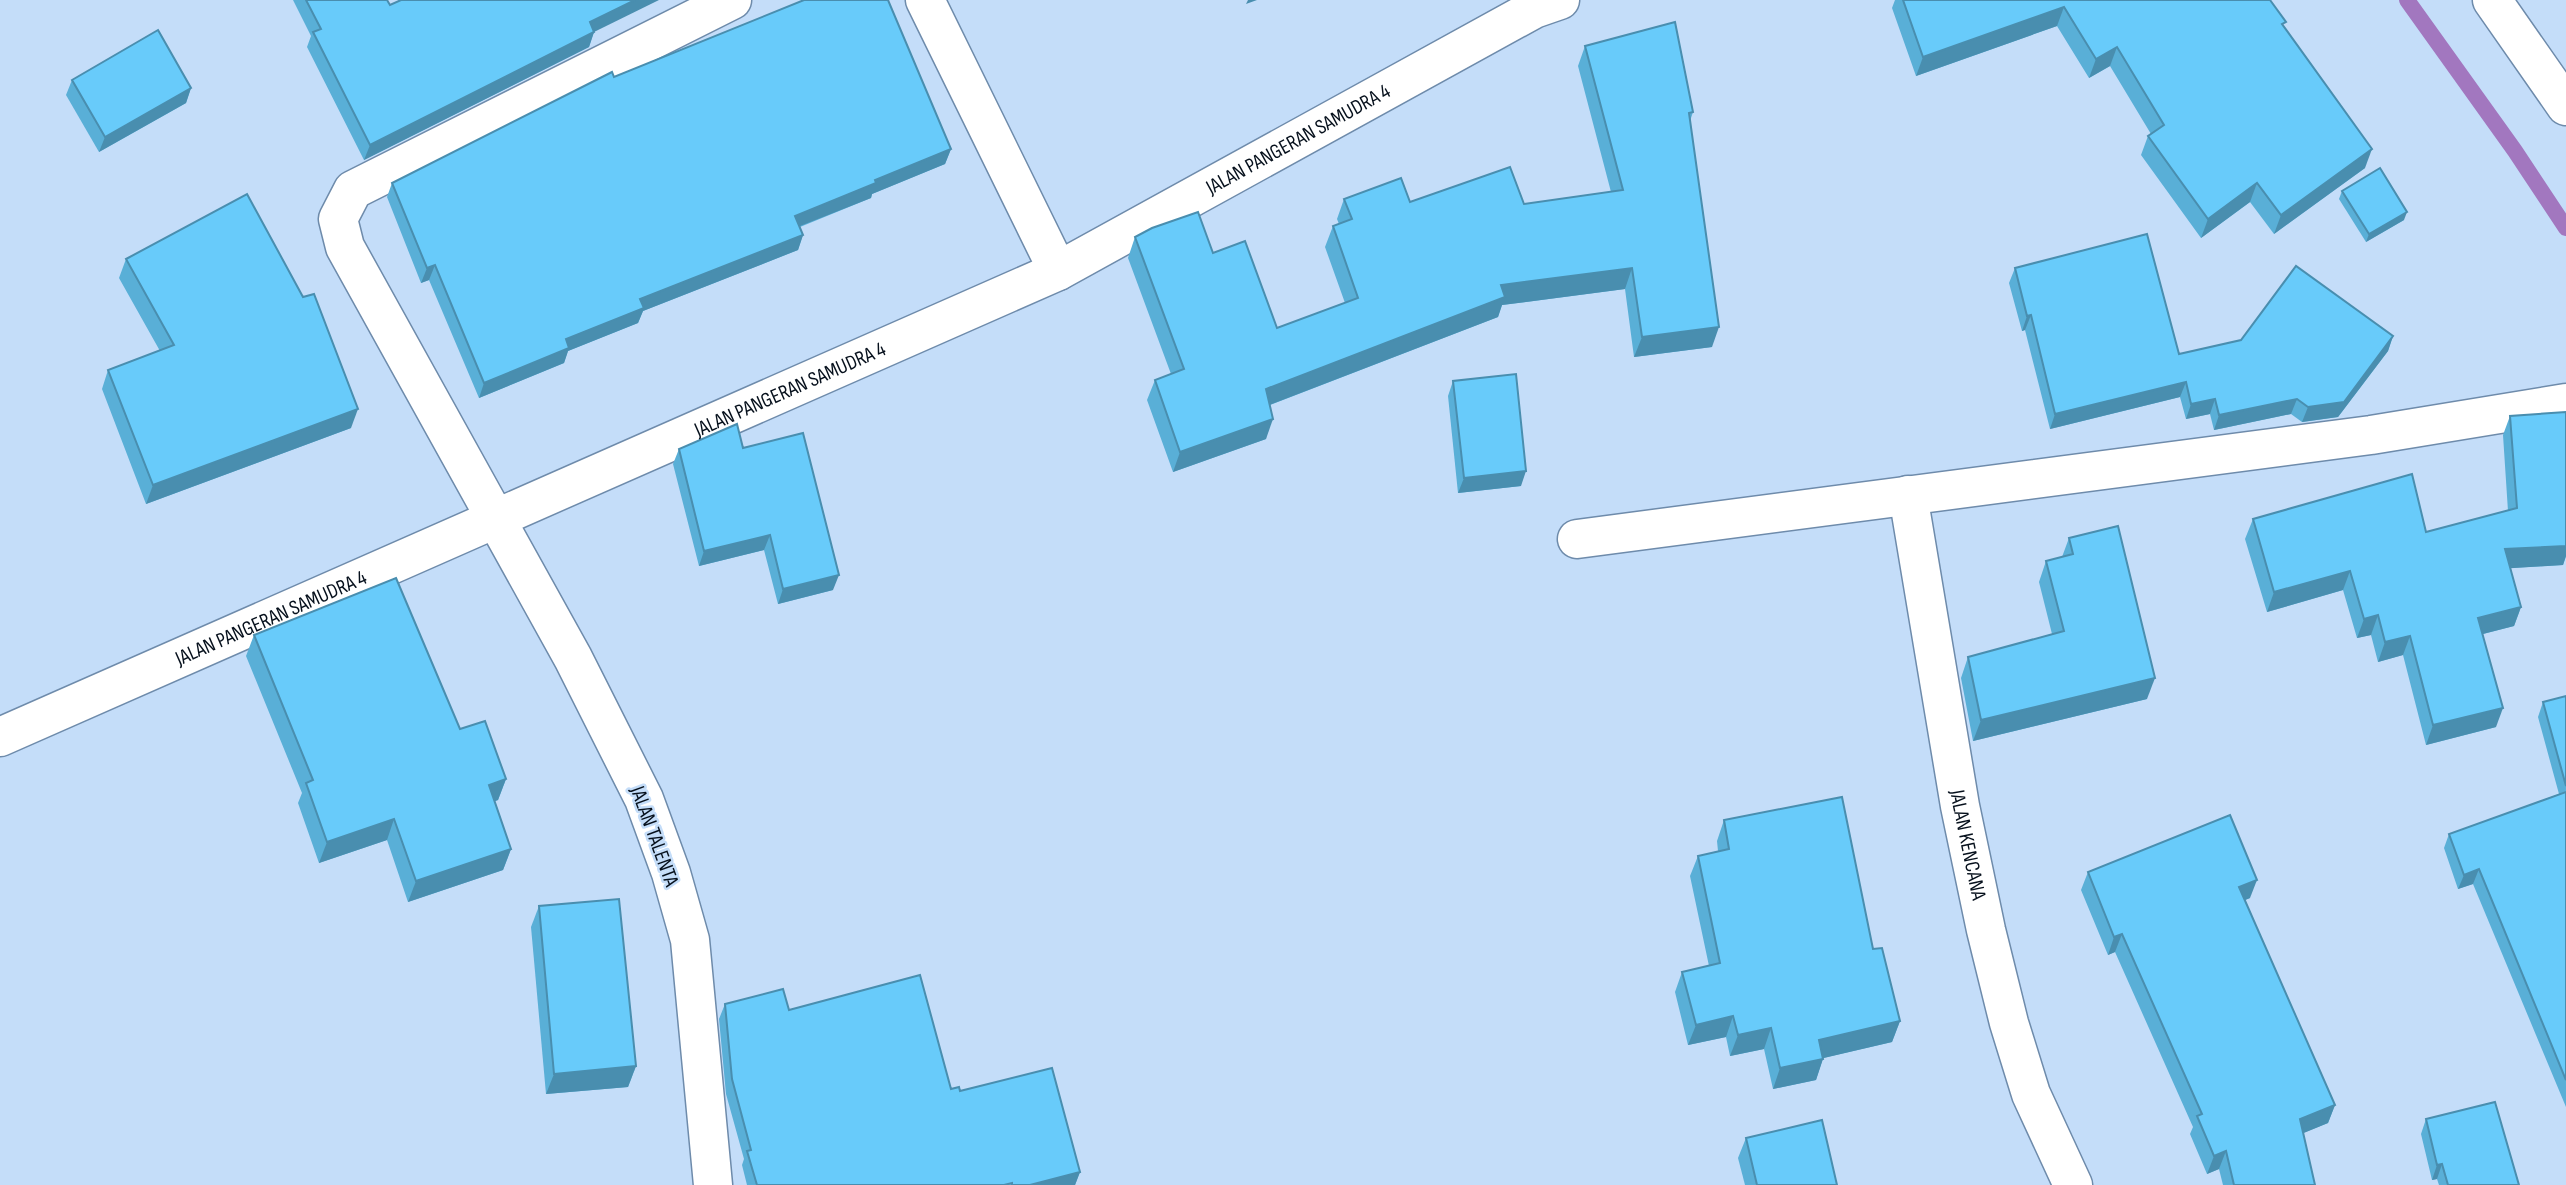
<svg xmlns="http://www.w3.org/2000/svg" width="2566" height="1185" font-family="'Sofia Sans Condensed',sans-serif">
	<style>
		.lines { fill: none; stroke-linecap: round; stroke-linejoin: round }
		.stream { stroke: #a277bf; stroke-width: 16 }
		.minor-casing { stroke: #6e8bab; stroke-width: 41 }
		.minor { stroke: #fff; stroke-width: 38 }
		.wall { fill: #59afd7 }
		.shaded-wall { fill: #498eaf }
		.building { fill: #68cbfa; stroke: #498eaf; stroke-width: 2 }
		.labels { text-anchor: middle; stroke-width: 5; stroke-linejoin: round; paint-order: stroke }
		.street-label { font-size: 21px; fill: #06101c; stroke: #c4ddf9 }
	</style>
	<rect width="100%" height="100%" fill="#c4ddf9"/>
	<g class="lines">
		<polyline class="stream" points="2407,0 2515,151 2566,228"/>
		<defs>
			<g id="minor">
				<polyline points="925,0 1058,271"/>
				<polyline points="2492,0 2566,106"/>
				<path id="s1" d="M1908,495L1960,806L1986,930L2009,1023L2031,1094L2073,1185"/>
				<polyline points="1577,539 2371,435 2566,403"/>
				<path id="s2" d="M0,737L1058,271L1534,9L1560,0"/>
				<polyline points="713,1185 690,940 671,873 644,799 573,658 345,247 338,219 353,190 732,0"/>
			</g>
		</defs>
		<use href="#minor" class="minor-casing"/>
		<use href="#minor" class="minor"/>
	</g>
	<g class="wall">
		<polygon points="293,0 376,0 390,5 594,32 589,47 364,160 307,47 311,36"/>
		<polygon points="1895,0 2270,0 2284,27 2365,168 2274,234 2250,202 2201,238 2141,155 2148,136 2151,134 2110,66 2089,78 2057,26 1916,76 1892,8"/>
		<polygon points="1585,46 1693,112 1690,121 1712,347 1634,357 1625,289 1502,305 1498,317 1270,405 1266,439 1173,472 1147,400 1155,380 1171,374 1128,258 1135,237 1213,253 1277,328 1345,303 1325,247 1333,226 1339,224 1337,219 1344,199 1410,202 1524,204 1611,192 1578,66"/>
		<polygon points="614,77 951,149 945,164 872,194 871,198 800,227 803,235 798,250 643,311 638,323 568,351 564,363 479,398 429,280 421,283 387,197 392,183"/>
		<polygon points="72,80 191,88 186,103 99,152 66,95"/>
		<polygon points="2342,191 2404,220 2366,242 2339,199"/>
		<polygon points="126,259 351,428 146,504 102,389 108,370 160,351 119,278"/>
		<polygon points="2015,268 2179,354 2393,336 2388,351 2338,417 2302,422 2291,414 2214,430 2210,414 2186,419 2180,397 2050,429 2025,330 2022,331 2009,283"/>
		<polygon points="1453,381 1521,486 1458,493 1448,396"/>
		<polygon points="2566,412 2566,556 2563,565 2510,568 2521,607 2514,626 2483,634 2496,727 2426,745 2403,655 2378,662 2371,635 2357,638 2343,590 2267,612 2245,539 2253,519 2426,532 2508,511 2503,435 2510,416"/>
		<polygon points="743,448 833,590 778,604 764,550 699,566 673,464 679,449"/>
		<polygon points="2069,538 2147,699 1973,741 1961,678 1968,657 2052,634 2039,582 2046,561 2062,557"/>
		<polygon points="254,635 460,729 506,779 498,800 495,801 511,849 503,870 408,902 387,840 319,863 298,803 302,793 246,656"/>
		<polygon points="2566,696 2566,1107 2473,884 2458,889 2444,848 2449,834 2559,794 2538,717 2543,702"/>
		<polygon points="1724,820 1873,949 1900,1021 1892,1042 1823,1058 1816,1080 1773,1089 1764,1049 1730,1056 1726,1037 1688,1045 1675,992 1682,972 1709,966 1690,876 1698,856 1718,851 1717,841"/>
		<polygon points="2088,872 2250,898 2245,900 2335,1105 2328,1123 2303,1133 2315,1185 2223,1185 2219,1169 2207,1174 2190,1134 2193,1127 2115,952 2108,955 2081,890"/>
		<polygon points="539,906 636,1066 628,1087 546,1094 531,927"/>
		<polygon points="725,1004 789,1010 951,1089 960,1091 1080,1172 1075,1185 747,1185 742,1165 744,1159 726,1094 719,1019"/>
		<polygon points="2426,1119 2519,1185 2439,1185 2437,1179 2432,1180 2421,1134"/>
		<polygon points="1746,1138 1837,1185 1745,1185 1738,1158"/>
	</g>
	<g class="shaded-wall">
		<polygon points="635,0 659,0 594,32 590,22"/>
		<polygon points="1248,0 1257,0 1246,4"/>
		<polygon points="2064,7 2057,26 1916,76 1923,57"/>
		<polygon points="594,32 589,47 364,160 370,145"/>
		<polygon points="2117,47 2110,66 2089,78 2096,59"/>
		<polygon points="191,88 186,103 99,152 105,137"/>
		<polygon points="951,149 945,164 872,194 871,198 790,230 795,216 875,180"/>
		<polygon points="2372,149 2365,168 2274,234 2281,215"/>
		<polygon points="2257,183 2250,202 2201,238 2208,219"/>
		<polygon points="2407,212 2404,220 2366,242 2369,234"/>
		<polygon points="803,235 798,250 643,311 638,323 568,351 564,363 479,398 484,383 640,299"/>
		<polygon points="435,265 429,280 421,283 427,268"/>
		<polygon points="1632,268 1625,289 1502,305 1498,317 1259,409 1266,389 1501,285"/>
		<polygon points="2031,315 2025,330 2022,331 2027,316"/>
		<polygon points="1719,327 1712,347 1634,357 1642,337"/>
		<polygon points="2393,336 2388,351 2338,417 2302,422 2308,407"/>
		<polygon points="2186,382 2180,397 2050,429 2055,414"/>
		<polygon points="2215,399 2210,414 2186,419 2191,404"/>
		<polygon points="2297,399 2291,414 2214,430 2219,415"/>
		<polygon points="358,409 351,428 146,504 153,485"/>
		<polygon points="1273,419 1266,439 1173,472 1180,452"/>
		<polygon points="1526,471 1521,486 1458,493 1464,478"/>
		<polygon points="770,535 764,550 699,566 704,551"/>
		<polygon points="2566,546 2566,556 2563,565 2498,569 2505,549"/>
		<polygon points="2350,571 2343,590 2267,612 2274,592"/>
		<polygon points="839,575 833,590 778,604 783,589"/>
		<polygon points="2521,607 2514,626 2471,637 2478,618"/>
		<polygon points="2378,615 2371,635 2357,638 2364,619"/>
		<polygon points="2410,636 2403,655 2378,662 2385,642"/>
		<polygon points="2155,678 2147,699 1973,741 1981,720"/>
		<polygon points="2503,708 2496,727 2426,745 2433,725"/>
		<polygon points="506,779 498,800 482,806 489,785"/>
		<polygon points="394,819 387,840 319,863 327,842"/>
		<polygon points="511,849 503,870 408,902 416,881"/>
		<polygon points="2479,869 2473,884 2458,889 2464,875"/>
		<polygon points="2257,880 2250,898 2233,905 2239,887"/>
		<polygon points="2122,934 2115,952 2108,955 2114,937"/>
		<polygon points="1733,1016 1726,1037 1688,1045 1696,1025"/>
		<polygon points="1900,1021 1892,1042 1811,1061 1819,1040"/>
		<polygon points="1771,1028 1764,1049 1730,1056 1738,1035"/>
		<polygon points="1823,1059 1816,1080 1773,1089 1780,1068"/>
		<polygon points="636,1066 628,1087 546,1094 554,1074"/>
		<polygon points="2335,1105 2328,1123 2294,1137 2300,1119"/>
		<polygon points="2226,1151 2219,1169 2207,1174 2214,1156"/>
		<polygon points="2442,1164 2437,1179 2432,1180 2437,1165"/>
		<polygon points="1080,1172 1075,1185 1030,1185"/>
	</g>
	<g class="building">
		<polygon points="306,0 387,0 390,5 401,0 635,0 590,22 594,32 370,145 313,32 321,29"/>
		<polygon points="804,0 888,0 951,149 875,180 876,183 795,216 803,235 640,299 644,308 566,339 569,348 484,383 435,265 427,268 392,183 612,72 614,77"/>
		<polygon points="1903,0 2270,0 2286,22 2282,24 2372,149 2281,215 2257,183 2208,219 2148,136 2164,125 2117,47 2096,59 2064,7 1923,57"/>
		<polygon points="1675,22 1693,112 1689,113 1719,327 1642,337 1632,268 1501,285 1505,297 1266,389 1273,419 1180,452 1155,380 1184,369 1135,237 1152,228 1198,212 1213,253 1245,241 1277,328 1358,298 1333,226 1352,219 1344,199 1401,178 1410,202 1510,167 1524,204 1623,190 1585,46"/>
		<polygon points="158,30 191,88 105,137 72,80"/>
		<polygon points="2380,168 2407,212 2369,234 2342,191"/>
		<polygon points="247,194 303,297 314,294 358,409 153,485 108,370 174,345 126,259"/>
		<polygon points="2147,234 2179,354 2241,340 2296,266 2393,336 2344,402 2308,407 2297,399 2219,415 2215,399 2191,404 2186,382 2055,414 2031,315 2027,316 2015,268"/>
		<polygon points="1516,374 1526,471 1464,478 1453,381"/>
		<polygon points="2566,412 2566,546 2505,549 2521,607 2478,618 2503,708 2433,725 2410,636 2385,642 2378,615 2364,619 2350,571 2274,592 2253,519 2412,474 2426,532 2517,508 2510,416"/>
		<polygon points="737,424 743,448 803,433 839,575 783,589 770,535 704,551 679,449"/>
		<polygon points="2118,526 2155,678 1981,720 1968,657 2064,631 2046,561 2073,554 2069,538"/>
		<polygon points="396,578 460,729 485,721 506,779 489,785 511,849 416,881 394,819 327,842 306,783 313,780 254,635"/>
		<polygon points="2566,696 2566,786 2543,702"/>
		<polygon points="2566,792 2566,1080 2479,869 2464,875 2449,834"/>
		<polygon points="1842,797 1873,949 1882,948 1900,1021 1819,1040 1823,1059 1780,1068 1771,1028 1738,1035 1733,1016 1696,1025 1682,972 1720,963 1698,856 1729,849 1724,820"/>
		<polygon points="2230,815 2257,880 2239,887 2335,1105 2300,1119 2315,1185 2234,1185 2226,1151 2214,1156 2197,1116 2202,1114 2122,934 2114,937 2088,872"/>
		<polygon points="619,899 636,1066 554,1074 539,906"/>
		<polygon points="920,975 951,1089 959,1087 960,1091 1052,1068 1080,1172 1030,1185 1012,1185 1012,1183 1004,1185 757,1185 747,1151 751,1150 732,1079 725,1004 783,989 789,1010"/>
		<polygon points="2495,1102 2519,1185 2448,1185 2442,1164 2437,1165 2426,1119"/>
		<polygon points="1822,1120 1837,1185 1757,1185 1746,1138"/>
	</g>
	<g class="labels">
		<g class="street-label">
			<text dy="7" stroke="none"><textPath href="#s2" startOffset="1430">JALAN PANGERAN SAMUDRA 4</textPath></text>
			<text dy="7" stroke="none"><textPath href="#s2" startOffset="863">JALAN PANGERAN SAMUDRA 4</textPath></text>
			<text dy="7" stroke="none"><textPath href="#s2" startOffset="296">JALAN PANGERAN SAMUDRA 4</textPath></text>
			<text transform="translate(655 836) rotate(70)" y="7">JALAN TALENTA</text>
			<text dy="7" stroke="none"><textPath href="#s1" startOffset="355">JALAN KENCANA</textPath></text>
		</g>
	</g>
</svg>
